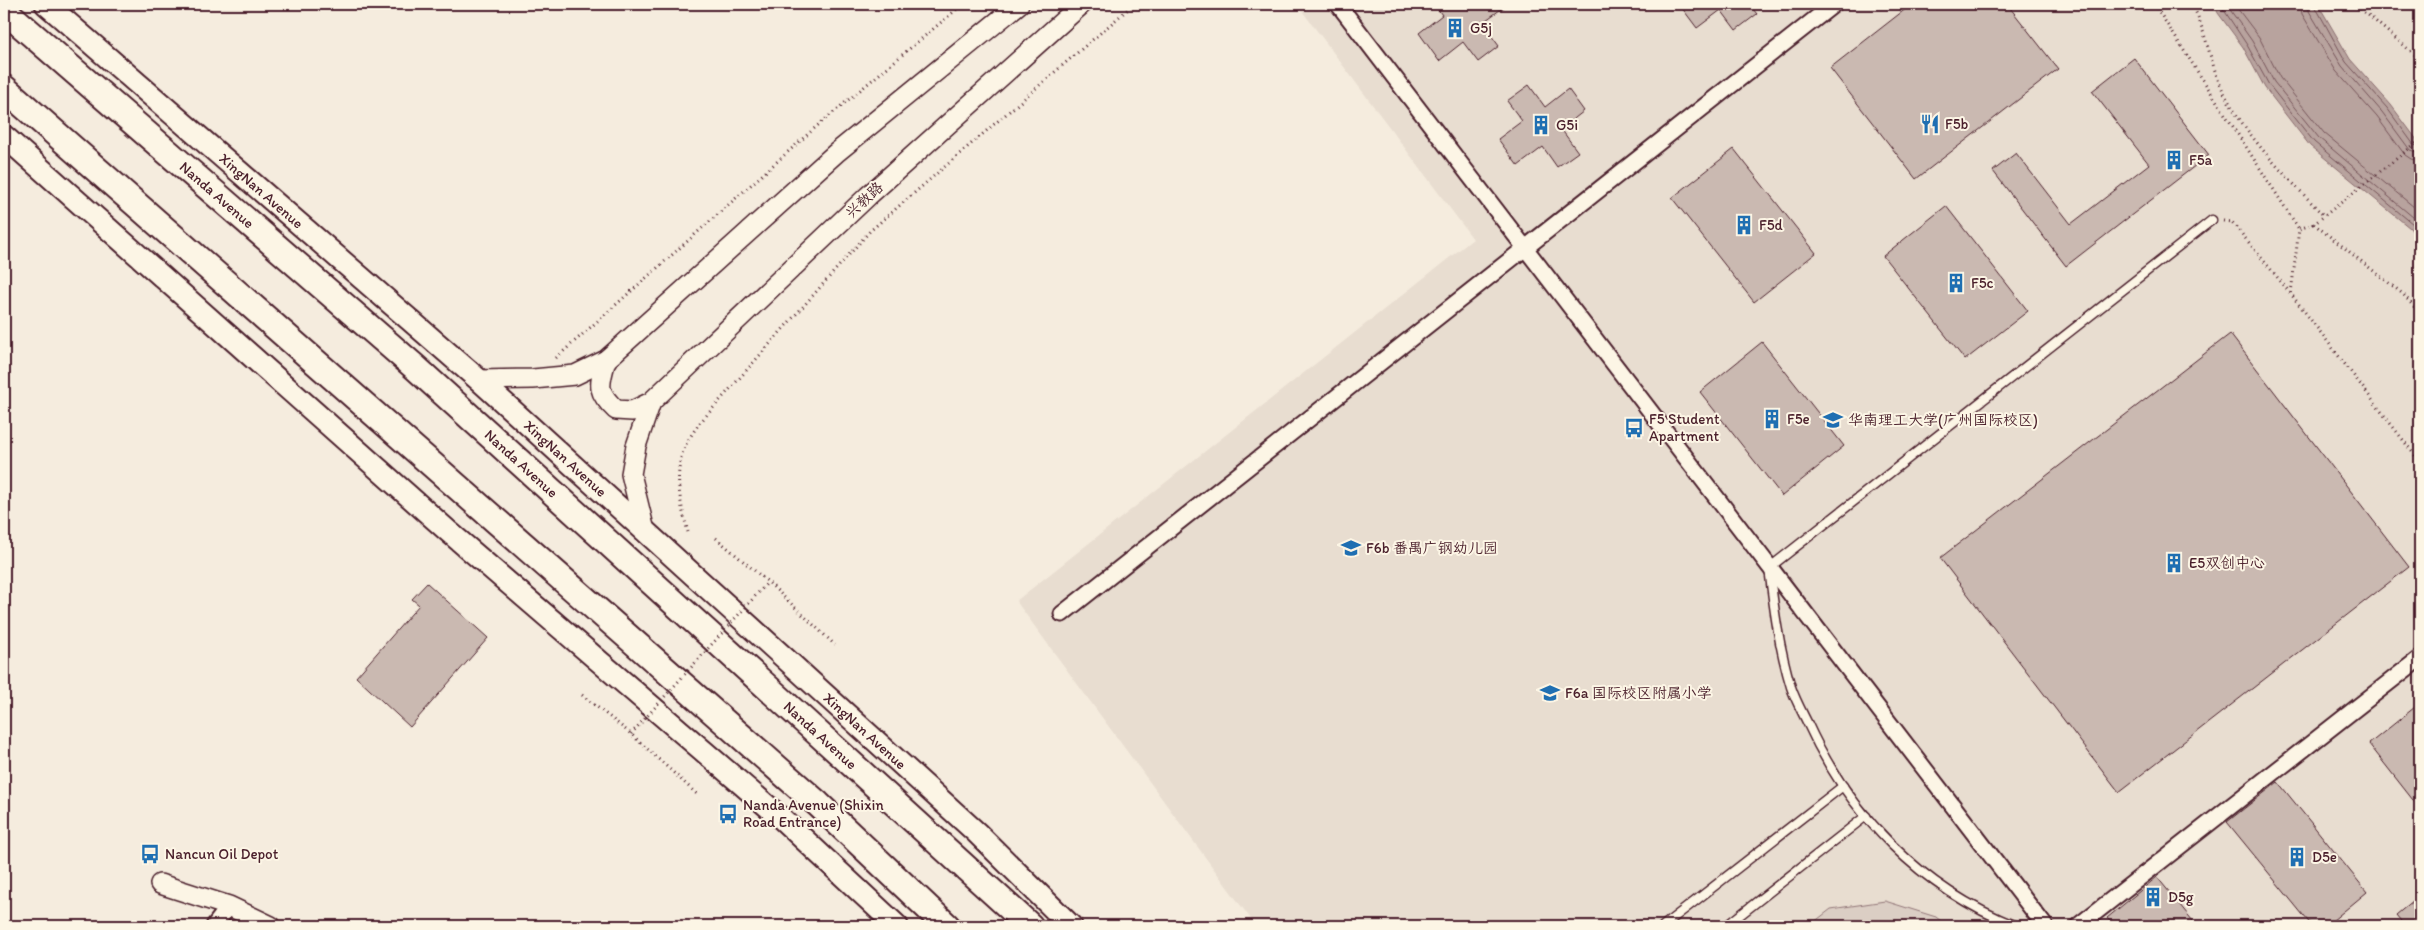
<svg xmlns="http://www.w3.org/2000/svg" width="2424" height="930" font-family="Itim,'LXGW WenKai TC',sans-serif">
	<style>
		.built { fill: #e8ddd0 }
		.green { fill: #dbcec4; stroke: #927678 }
		.water { fill: #b8a39e; stroke: #8c6e70 }
		.lines { fill: none; stroke-linecap: round; stroke-linejoin: round }
		.shore { stroke: #765459; stroke-width: 1 }
		.building { fill: #cab9b1; stroke: #4a1f2b }
		.service-casing { stroke: #4a1f2b; stroke-width: 11 }
		.minor-casing { stroke: #4a1f2b; stroke-width: 19 }
		.tertiary-casing { stroke: #4a1f2b; stroke-width: 22 }
		.secondary-casing { stroke: #4a1f2b; stroke-width: 25 }
		.trunk-casing { stroke: #4a1f2b; stroke-width: 29 }
		.path { stroke: #4a1f2b; stroke-width: 3; stroke-dasharray: 1 4; stroke-linecap: butt }
		.service { stroke: #fcf5e5; stroke-width: 8 }
		.minor { stroke: #fcf5e5; stroke-width: 15 }
		.tertiary { stroke: #fcf5e5; stroke-width: 19 }
		.secondary { stroke: #fcf5e5; stroke-width: 21 }
		.trunk { stroke: #fcf5e5; stroke-width: 25 }
		.path-bridge { stroke: #4a1f2b; stroke-width: 3; stroke-dasharray: 1 4; stroke-linecap: butt }
		.labels { text-anchor: middle; stroke-width: 4; stroke-linejoin: round; paint-order: stroke }
		.poi-label { font-size: 15px; fill: #4a1f2b; stroke: #fcf5e5; text-anchor: start }
		.street-label { font-size: 15px; fill: #4a1f2b; stroke: #fcf5e5 }
	</style>
	<rect width="100%" height="100%" fill="#f5ecde"/>
	<filter id="ink" filterUnits="userSpaceOnUse"><feTurbulence type="fractalNoise" baseFrequency=".02" numOctaves="2"/><feDisplacementMap in="SourceGraphic" scale="10" xChannelSelector="R" yChannelSelector="G"/><feConvolveMatrix kernelMatrix="1 2 1 2 8 2 1 2 1" color-interpolation-filters="sRGB"/></filter>
	<g filter="url(#ink)">
		<polygon class="built" points="1297,4 2420,4 2420,926 1256,926 1016,601 1473,239"/>
		<polygon class="green" points="1885,901 1936,917 1947,926 1809,926 1831,909"/>
		<polygon class="water" points="2214,4 2318,4 2350,59 2391,105 2420,144 2420,241 2410,228 2310,146 2265,88 2243,47 2218,13"/>
		<g class="lines">
			<g class="shore">
				<polyline points="2220,4 2247,45 2269,85 2314,142 2413,224 2420,233"/>
				<polyline points="2226,4 2252,41 2274,82 2319,138 2420,223"/>
				<polyline points="2234,4 2259,37 2280,78 2324,133 2420,212"/>
				<polyline points="2300,4 2302,14 2336,71 2377,117 2405,155 2411,159 2420,161"/>
				<polyline points="2308,4 2309,11 2342,66 2382,112 2410,150 2420,153"/>
				<polyline points="2314,4 2346,62 2387,108 2414,145 2420,147"/>
			</g>
		</g>
		<g class="building">
			<polygon points="1434,4 1508,4 1482,23 1499,46 1478,62 1463,42 1439,61 1419,33 1442,15"/>
			<polygon points="1679,4 1749,4 1757,14 1736,30 1721,10 1697,28"/>
			<polygon points="1912,4 2007,4 2058,69 1916,179 1830,68"/>
			<polygon points="2134,58 2209,155 2066,266 1993,171 2016,153 2071,224 2149,164 2092,91"/>
			<polygon points="1529,85 1545,107 1568,89 1584,111 1561,129 1578,152 1557,167 1543,147 1518,166 1498,139 1522,121 1507,101"/>
			<polygon points="1734,149 1816,253 1754,302 1672,198"/>
			<polygon points="1946,206 2028,311 1965,360 1883,256"/>
			<polygon points="2230,334 2409,567 2119,792 1940,558"/>
			<polygon points="1762,342 1844,446 1782,496 1700,392"/>
			<polygon points="427,583 488,638 410,727 356,677 419,605 412,599"/>
			<polygon points="2420,703 2420,809 2369,744"/>
			<polygon points="2278,782 2367,892 2326,926 2312,926 2227,822"/>
			<polygon points="2157,877 2197,926 2114,926 2107,918"/>
			<polygon points="2420,895 2420,926 2405,926 2396,915"/>
		</g>
		<g class="lines">
			<defs>
				<g id="service">
					<polyline points="1663,926 1843,786"/>
					<polyline points="1726,926 1866,816"/>
					<path d="M2016,926C1921,889 1848,813 1807,722C1801,710 1795,699 1791,687C1779,648 1774,608 1769,568L2212,220"/>
				</g>
				<g id="minor">
					<polyline points="1338,4 2045,926"/>
					<polyline points="1062,614 1834,4"/>
					<polyline points="214,926 229,906"/>
					<polyline points="2078,926 2420,658"/>
				</g>
				<g id="tertiary">
					<path d="M606,360C599,386 596,391 616,410L632,411L651,402L868,196L1082,4"/>
					<polyline points="479,380 533,379 575,375 606,360 836,153 1019,4"/>
					<polyline points="645,531 631,474 636,446 651,402"/>
					<polyline points="160,884 229,906 271,926"/>
				</g>
				<g id="secondary">
					<path id="s1" d="M46,4L479,380L977,833L1071,926"/>
					<polyline points="4,136 448,531 780,817 897,926"/>
				</g>
				<g id="trunk">
					<path id="s2" d="M4,10L416,368L1030,926"/>
					<polyline points="4,88 818,804 947,926"/>
				</g>
			</defs>
			<use href="#service" class="service-casing"/>
			<use href="#minor" class="minor-casing"/>
			<use href="#tertiary" class="tertiary-casing"/>
			<use href="#secondary" class="secondary-casing"/>
			<use href="#trunk" class="trunk-casing"/>
			<g class="path">
				<polyline points="2154,4 2299,229"/>
				<path d="M2191,4C2202,18 2211,63 2219,82C2243,136 2285,174 2324,216"/>
				<polyline points="2359,4 2361,9 2420,59"/>
				<polyline points="2420,140 2314,224 2403,294 2420,314"/>
				<polyline points="2223,221 2232,222 2291,294 2420,462"/>
				<polyline points="2291,293 2299,229 2314,224"/>
				<polyline points="556,358 816,127 963,4"/>
				<path d="M688,532C681,506 673,475 684,449C687,441 693,433 698,425L870,231L1134,4"/>
				<polyline points="716,538 768,582 835,645"/>
				<polyline points="582,695 631,734 699,796"/>
			</g>
			<use href="#service" class="service"/>
			<use href="#minor" class="minor"/>
			<use href="#tertiary" class="tertiary"/>
			<use href="#secondary" class="secondary"/>
			<use href="#trunk" class="trunk"/>
			<polyline class="path-bridge" points="631,734 768,582"/>
		</g>
	</g>
	<defs>
		<symbol id="building-bare" viewBox="-9 -9 18 18"><path d="M-4-6H4V6H1V3H-1V6H-4ZM-2.5-4.3h1.7v1.8h-1.7ZM.8-4.3h1.7v1.8H.8ZM-2.5-1h1.7V.8h-1.7ZM.8-1h1.7V.8H.8Z" fill="#1f6fb2" stroke="#fcf5e5" stroke-width="2.5" paint-order="stroke"/></symbol>
		<symbol id="restaurant-bare" viewBox="-9 -9 18 18"><path d="M-5-6h1v4h1v-4h1v4h1v-4h1v5L-1.5 .5V6h-2V.5L-5-1ZM5-6V6H3V1.5H1.5Q1.5-4 5-6Z" fill="#1f6fb2" stroke="#fcf5e5" stroke-width="2.5" paint-order="stroke"/></symbol>
		<symbol id="university-bare" viewBox="-9 -9 18 18"><path d="M0-5L7-2L0 1L-7-2ZM-4 1L0 2.5L4 1V4Q0 6-4 4Z" fill="#1f6fb2" stroke="#fcf5e5" stroke-width="2.5" paint-order="stroke"/></symbol>
		<symbol id="bus-bare" viewBox="-9 -9 18 18"><path d="M-5-6H5V4H4V6H2V4H-2V6H-4V4H-5ZM-3.5-4V0h7V-4ZM-3.5 1.2v1.5H-2V1.2ZM2 1.2v1.5H3.5V1.2Z" fill="#1f6fb2" stroke="#fcf5e5" stroke-width="2.5" paint-order="stroke"/></symbol>
		<symbol id="school-bare" viewBox="-9 -9 18 18"><path d="M0-5L7-2L0 1L-7-2ZM-4 1L0 2.5L4 1V4Q0 6-4 4Z" fill="#1f6fb2" stroke="#fcf5e5" stroke-width="2.5" paint-order="stroke"/></symbol>
	</defs>
	<g fill-rule="evenodd">
		<use href="#building-bare" x="1441" y="14" width="28" height="28"/>
		<use href="#restaurant-bare" x="1916" y="110" width="28" height="28"/>
		<use href="#building-bare" x="1527" y="111" width="28" height="28"/>
		<use href="#building-bare" x="2160" y="146" width="28" height="28"/>
		<use href="#building-bare" x="1730" y="211" width="28" height="28"/>
		<use href="#building-bare" x="1942" y="269" width="28" height="28"/>
		<use href="#building-bare" x="1758" y="405" width="28" height="28"/>
		<use href="#university-bare" x="1819" y="406" width="28" height="28"/>
		<use href="#bus-bare" x="1620" y="414" width="28" height="28"/>
		<use href="#school-bare" x="1337" y="534" width="28" height="28"/>
		<use href="#building-bare" x="2160" y="549" width="28" height="28"/>
		<use href="#school-bare" x="1536" y="679" width="28" height="28"/>
		<use href="#bus-bare" x="714" y="800" width="28" height="28"/>
		<use href="#bus-bare" x="136" y="840" width="28" height="28"/>
		<use href="#building-bare" x="2283" y="843" width="28" height="28"/>
		<use href="#building-bare" x="2139" y="883" width="28" height="28"/>
	</g>
	<g class="labels">
		<g class="poi-label">
			<text x="1470" y="33">G5j</text>
			<text x="1945" y="129">F5b</text>
			<text x="1556" y="130">G5i</text>
			<text x="2189" y="165">F5a</text>
			<text x="1759" y="230">F5d</text>
			<text x="1971" y="288">F5c</text>
			<text x="1649" y="424">F5 Student<tspan x="1649" dy="17">Apartment</tspan></text>
			<text x="1787" y="424">F5e</text>
			<text x="1848" y="425">华南理工大学(广州国际校区)</text>
			<text x="1366" y="553">F6b 番禺广钢幼儿园</text>
			<text x="2189" y="568">E5双创中心</text>
			<text x="1565" y="698">F6a 国际校区附属小学</text>
			<text x="743" y="810">Nanda Avenue (Shixin<tspan x="743" dy="17">Road Entrance)</tspan></text>
			<text x="165" y="859">Nancun Oil Depot</text>
			<text x="2312" y="862">D5e</text>
			<text x="2168" y="902">D5g</text>
		</g>
		<g class="street-label">
			<text dy="5" stroke="none"><textPath href="#s1" startOffset="285">XingNan Avenue</textPath></text>
			<text dy="5" stroke="none"><textPath href="#s2" startOffset="282">Nanda Avenue</textPath></text>
			<text transform="translate(864 200) rotate(-43)" y="5">兴教路</text>
			<text dy="5" stroke="none"><textPath href="#s1" startOffset="690">XingNan Avenue</textPath></text>
			<text dy="5" stroke="none"><textPath href="#s2" startOffset="688">Nanda Avenue</textPath></text>
			<text dy="5" stroke="none"><textPath href="#s1" startOffset="1095">XingNan Avenue</textPath></text>
			<text dy="5" stroke="none"><textPath href="#s2" startOffset="1092">Nanda Avenue</textPath></text>
		</g>
	</g>
	<rect width="2424" height="930" fill="none" stroke="#fcf5e5" stroke-width="20"/>
	<rect x="10" y="10" width="2404" height="910" fill="none" stroke="#4a1f2b" stroke-width="2" filter="url(#ink)"/>
</svg>
